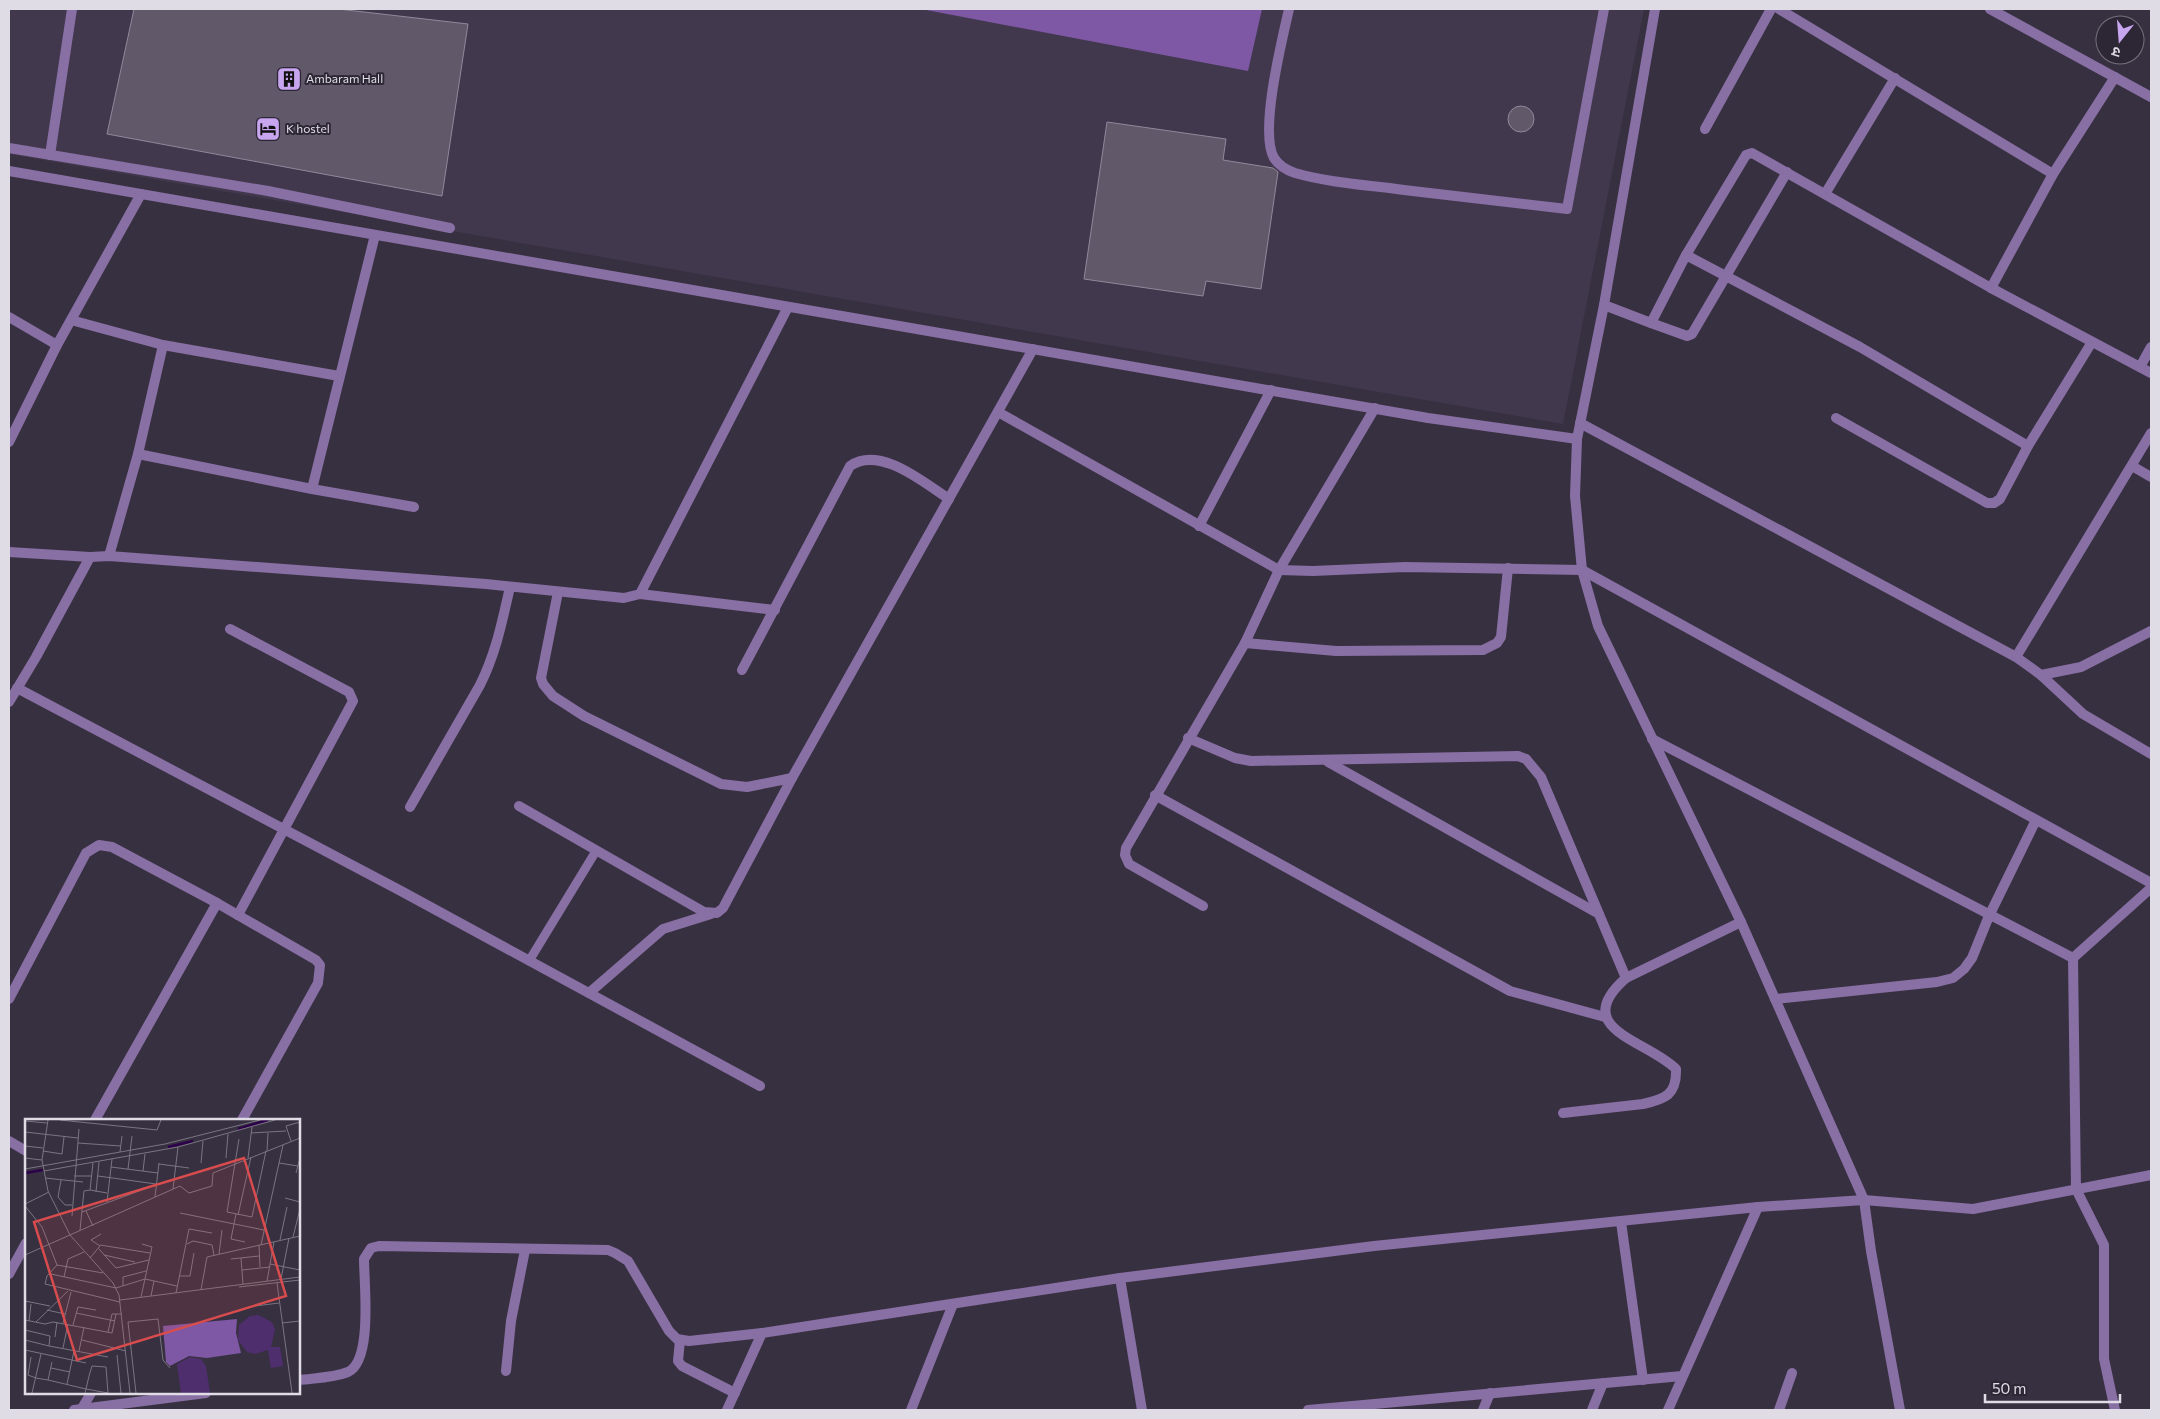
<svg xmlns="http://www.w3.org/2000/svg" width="2160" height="1419" font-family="Commissioner,'Noto Sans Devanagari',sans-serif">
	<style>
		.built { fill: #42384e }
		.forest { fill: #7e58a5 }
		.building { fill: #61596a; stroke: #91889b }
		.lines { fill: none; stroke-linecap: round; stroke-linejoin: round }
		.service { stroke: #886fa4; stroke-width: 9 }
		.minor { stroke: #886fa4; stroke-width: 10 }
		.labels { text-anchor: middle; stroke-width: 4; stroke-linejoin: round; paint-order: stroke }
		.poi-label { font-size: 12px; fill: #e0dce6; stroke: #2d2635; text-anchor: start }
		.inset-river { fill: none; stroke: #2c004a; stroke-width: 2.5 }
		.inset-road { fill: none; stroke: #7b7582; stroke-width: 1 }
		.view { fill: #d84c4e; fill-opacity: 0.15; stroke: #d84c4e; stroke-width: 2.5 }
		.inset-edge { fill: none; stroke: #e0dce6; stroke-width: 2.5 }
	</style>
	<rect width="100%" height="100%" fill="#373040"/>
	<polygon class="built" points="9,9 1644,9 1563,424 9,154"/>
	<polygon class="forest" points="921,9 1262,9 1248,71"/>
	<g class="building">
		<polygon points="134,9 338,9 468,24 442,196 107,134"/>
		<circle cx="1521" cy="119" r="13"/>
		<polygon points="1107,122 1226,139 1223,160 1273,168 1278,172 1261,289 1206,281 1203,296 1084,279"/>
	</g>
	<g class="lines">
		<polyline class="service" points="529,961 596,851"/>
		<g class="minor">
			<path d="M1289,9C1282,40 1259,132 1274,158C1279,166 1286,170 1295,173C1330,183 1368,185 1404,190C1458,196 1512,203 1567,209L1604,9"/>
			<polyline points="1655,9 1604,305 1577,439 1575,496 1582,570 1598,626 1741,922 1864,1200 1871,1251 1900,1410"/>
			<polyline points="1779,9 2053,174"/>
			<polyline points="1990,9 2151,97"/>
			<polyline points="1705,129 1771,9"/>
			<polyline points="9,148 268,191 450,228"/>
			<polyline points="50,155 72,9"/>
			<polyline points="9,171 1428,418 1577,439"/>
			<polyline points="1825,194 1895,78"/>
			<polyline points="1686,255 1860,347 2028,446"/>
			<polyline points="1991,288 2053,174 2115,77"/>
			<polyline points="1604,305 1651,323 1686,255 1746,155 1752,153 1991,288 2151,373"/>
			<polyline points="9,317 57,345"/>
			<polyline points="71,320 163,345 339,376"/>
			<polyline points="1651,323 1687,336 1692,334 1787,172"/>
			<polyline points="2140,367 2151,347"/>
			<polyline points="998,412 1279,570 1313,571 1405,567 1582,570 2151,883"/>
			<polyline points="1836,418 1987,503 1994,503 2000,499 2028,446 2092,342"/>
			<polyline points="1580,423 2016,657 2041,675 2083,714 2151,754"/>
			<polyline points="9,442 57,345 141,194"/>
			<polyline points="138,454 312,489 414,507"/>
			<polyline points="2132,466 2151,477"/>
			<polyline points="312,489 375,235"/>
			<polyline points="1199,526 1271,390"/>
			<polyline points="9,552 90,557 109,556 486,584 624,598 640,594 788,307"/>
			<polyline points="109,556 138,454 163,345"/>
			<polyline points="558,592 541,678 543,684 553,696 584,716 721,784 747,787 792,778"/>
			<polyline points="640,594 775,610"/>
			<polyline points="230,629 349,692 353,701 238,915"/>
			<polyline points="1245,643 1336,651 1483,650 1497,643 1501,637 1508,568"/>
			<polyline points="2016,657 2151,433"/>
			<path d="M742,670L850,466C880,445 924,483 949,499"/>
			<polyline points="2041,675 2081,667 2151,631"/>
			<polyline points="17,688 401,891 760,1086"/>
			<polyline points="9,702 36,657 90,557"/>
			<polyline points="1188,738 1235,758 1251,761 1518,756 1526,759 1541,777 1626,978"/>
			<polyline points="1652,739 2073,958 2076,1189 2104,1245 2104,1359 2115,1410"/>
			<polyline points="1328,762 1599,914"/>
			<polyline points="1155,795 1510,991 1605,1017"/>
			<polyline points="519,806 704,912 717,913 723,908 792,778 1033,349"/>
			<path d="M410,807L480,685C496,653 502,622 510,587"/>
			<polyline points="1203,906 1129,864 1125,855 1126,848 1245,643 1279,570 1375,408"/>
			<polyline points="2073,958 2151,888"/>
			<polyline points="589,993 663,929 711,914"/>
			<polyline points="9,999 86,853 99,845 112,847 217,903 316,960 320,965 318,983 242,1120"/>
			<polyline points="1775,999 1937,982 1953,978 1964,969 1972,958 1989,916 2036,820"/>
			<path d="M1563,1113L1643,1104C1665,1099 1677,1095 1676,1069C1647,1040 1568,1029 1626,978L1741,922"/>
			<polyline points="95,1120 217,903"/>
			<polyline points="9,1141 26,1151"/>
			<polyline points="1621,1222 1643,1380"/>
			<polyline points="9,1274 26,1243"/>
			<polyline points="1120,1278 1142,1410"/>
			<polyline points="680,1340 678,1361 682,1366 735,1393"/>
			<polyline points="506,1371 511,1321 525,1250"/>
			<path d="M299,1380C314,1378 333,1378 348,1372C373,1361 364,1283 364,1259L371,1248L379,1246L608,1250L615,1253L628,1261L669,1331L677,1339L689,1341L762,1333L1120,1278L1374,1246L1758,1207L1864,1200L1973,1209L2151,1175"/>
			<polyline points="74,1410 206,1393"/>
			<polyline points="81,1410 91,1393"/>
			<polyline points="727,1410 762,1333"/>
			<polyline points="911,1410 953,1304"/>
			<polyline points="1308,1410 1682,1376"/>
			<polyline points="1483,1410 1490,1393"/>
			<polyline points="1592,1410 1603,1383"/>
			<polyline points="1668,1410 1758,1207"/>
			<polyline points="1779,1410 1792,1373"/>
		</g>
	</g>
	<defs>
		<symbol id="building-square" viewBox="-11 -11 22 22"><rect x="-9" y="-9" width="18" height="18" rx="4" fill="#c8a6ef" stroke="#2d2635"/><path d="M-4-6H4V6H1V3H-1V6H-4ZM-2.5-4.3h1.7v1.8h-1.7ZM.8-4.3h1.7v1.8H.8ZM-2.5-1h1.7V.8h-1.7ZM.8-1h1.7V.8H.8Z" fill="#111"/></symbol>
		<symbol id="hotel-square" viewBox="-11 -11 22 22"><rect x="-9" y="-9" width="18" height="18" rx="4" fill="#c8a6ef" stroke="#2d2635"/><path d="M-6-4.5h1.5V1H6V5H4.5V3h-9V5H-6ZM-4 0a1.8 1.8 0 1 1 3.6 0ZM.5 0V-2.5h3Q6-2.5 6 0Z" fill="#111"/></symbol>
	</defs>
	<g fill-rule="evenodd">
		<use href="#building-square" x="275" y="65" width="28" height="28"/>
		<use href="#hotel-square" x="254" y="115" width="28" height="28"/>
	</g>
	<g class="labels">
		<g class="poi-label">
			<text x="306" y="83">Ambaram Hall</text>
			<text x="286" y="133">K hostel</text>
		</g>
	</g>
	<g transform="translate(25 1119)">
		<rect width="275" height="275" fill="#373040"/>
		<path d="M233,196L247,203L250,210L246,228H255L258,247L246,249L243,231L230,235L222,233L213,221L214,206L225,197ZM165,238L176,240L181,247L185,274H156L152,245Z" fill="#4f2e6e"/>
		<path d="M212,200L211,214L216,234L182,239L164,237L145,247L141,243L138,207Z" fill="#7e58a5"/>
		<path class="inset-river" d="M213,10L243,1M143,28L168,22M0,54L18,51"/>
		<path class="inset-road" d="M23,1L17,41L23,72L45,116L88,164L94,176L105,274M35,1L132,11L136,1M0,2L22,4M0,13L53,19M226,14L261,12M214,20L202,93L227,98L241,32M266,22L261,7L275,3M53,24L96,27M0,27L18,29M18,32L37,35L39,18M242,32L243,14M95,33L97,17M0,39L17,41M201,39L203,15M223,39L227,8M68,44L65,71L82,74M176,44L178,22M254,44L273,47M134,45L164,49M86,48L133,54M0,50L140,25L235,1M103,50L107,17M19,52L153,28L250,1M118,52L120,35M271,54L275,39M49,57H66M73,57L131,65M20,59L58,63M36,61L33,78L40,86H47M148,70L153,28M71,73L74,43M130,78L134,44M260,79L275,83M82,83L87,40M0,85L24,73M0,87L17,108L32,146L78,154M61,92L68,107M57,93L122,69M155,94L239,111M211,95L206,120L220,123M213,96L226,38M47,97L54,10M55,111L59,72L65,71M268,118L275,90M255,121L262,88M162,125L168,122L187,126L189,136M75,126L125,134M234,126L235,148M236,126L258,26M74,130L91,149L124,141M194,135L197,111M0,136L155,67L164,74L187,67L188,54L275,19M79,136L110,143M65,139L75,127L66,121L76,115M216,139L218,165M206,140L234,137M245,145L275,151M32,146L22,157L20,165L95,183M217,151L245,148M26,155L91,169L120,160L152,167M154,157H165L169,134M39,158L43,140L59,133M256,160L264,119M242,162L249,123M252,164L267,274M98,167V158L121,152M214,168L275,161M176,171L182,138L275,117M151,174L164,110L187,114M126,177L129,162M116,178L127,128L117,125M95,181L275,158M0,182L25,187M230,187L254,184M22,191L40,195M51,194L90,202M0,201L20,205L28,203L87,214L91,195H97M4,202L6,185M11,203L43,172M38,204L46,173M257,204L275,202M48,206L53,188L71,191M0,211L25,217L24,227L83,238M83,213L87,195H91M30,218L32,203M0,221L24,227M57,221L101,232M38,229L43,205M0,231L61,244M54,232L59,208M92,236L96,274M6,238L3,256L11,259L23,261L61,270L83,274L81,248L67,247L64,257L61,270L60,274M26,249L45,253M23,261L27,243M42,265L49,232M7,274L16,235M111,274L103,203L133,200L138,241L145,249"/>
		<path class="view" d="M219,39L261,177L52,241L9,103Z"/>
		<rect width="275" height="275" class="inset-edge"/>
	</g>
	<rect width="2160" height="1419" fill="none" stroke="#e0dce6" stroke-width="20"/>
	<g transform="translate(2120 40) rotate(197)"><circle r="24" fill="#2d2635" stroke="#756f7c"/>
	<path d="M0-4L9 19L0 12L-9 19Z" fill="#c8a6ef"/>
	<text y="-8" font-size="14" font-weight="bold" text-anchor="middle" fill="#e0dce6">उ</text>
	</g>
	<path d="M1985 1394v8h135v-8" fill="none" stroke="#e0dce6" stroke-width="2.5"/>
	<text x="1992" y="1394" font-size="15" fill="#e0dce6" stroke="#2d2635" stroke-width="4" paint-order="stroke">50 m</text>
</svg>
